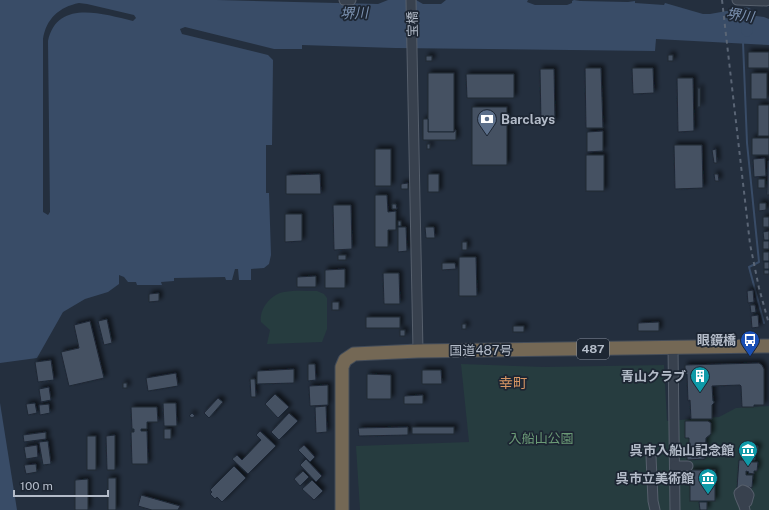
<svg xmlns="http://www.w3.org/2000/svg" width="769" height="510" font-family="'Public Sans','Noto Sans JP',sans-serif">
	<style>
		.green { fill: #263c3f }
		.water { fill: #394c67; fill-rule: evenodd }
		.lines { fill: none; stroke-linecap: round; stroke-linejoin: round }
		.stream { stroke: #394c67; stroke-width: 2 }
		.river { stroke: #394c67; stroke-width: 11 }
		.building { fill: #455162; stroke: #1f2835; filter: url(#shadow) }
		.minor-casing { stroke: #565f6c; stroke-width: 11 }
		.highway-casing { stroke: #434c59; stroke-width: 15 }
		.minor { stroke: #38414e; stroke-width: 9 }
		.highway { stroke: #746855; stroke-width: 13 }
		.rail { stroke: #5a6575; stroke-width: 2; stroke-dasharray: 4 4; stroke-linecap: butt }
		.labels { text-anchor: middle; stroke-width: 3.5; stroke-linejoin: round; paint-order: stroke }
		.shield { fill: #1d2633; stroke: #878f9c; stroke-width: 1 }
		.shield-label { font-size: 12px; font-weight: bold; fill: #b4bcc9 }
		.street-label { font-size: 13px; fill: #b4bcc9; stroke: #1d2633 }
		.poi-label { font-size: 13px; font-weight: bold; fill: #b4bcc9; stroke: #1d2633; text-anchor: end }
		.park-label { font-size: 13px; fill: #6b9a76; stroke: #1d2633 }
		.water-label { font-size: 14px; font-style: italic; fill: #7c92b1; stroke: #1d2633 }
		.neighbourhood-label { font-size: 14px; fill: #d59563; stroke: #1d2633 }
	</style>
	<defs>
		<filter id="shadow"><feDropShadow dx="3" dy="-3" stdDeviation="2" flood-color="#0009"/></filter>
	</defs>
	<rect width="100%" height="100%" fill="#242f3e"/>
	<g class="green">
		<path d="M317,291L324,294L327,298V329L322,342L267,344L270,330L261,322C259,309 271,294 284,292C294,290 306,291 317,291Z"/>
		<polygon points="461,364 544,367 664,365 667,421 719,417 736,408 769,406 769,510 360,510 356,446 469,442"/>
	</g>
	<g class="water">
		<path d="M0,0H217L378,4L388,0H416L423,4H441L446,0H528L527,2L535,5H567L572,3V1L574,0L580,1L628,2L635,1V3L664,5L665,3L703,14H710L732,10L741,14L764,17L769,19V45L656,39L655,51L395,48L302,45V49H274L185,27L180,29L182,34L268,55L273,60L272,145H266V193H269L271,255L269,264L264,268L251,269V280H239L238,269H235L232,280H226L225,277L174,278V281L161,282L162,285H137L136,282H128L124,277L119,275V284L108,292L85,299L63,312L37,358L0,363ZM79,3L87,4L134,15L136,18L133,21C100,13 57,0 48,41L50,212L48,215L43,212V39C46,19 59,7 79,3Z"/>
		<polygon points="0,403 17,510 0,510"/>
	</g>
	<g class="lines">
		<polyline class="stream" points="743,42 747,143 759,262 749,267 764,323"/>
		<polyline class="river" points="747,13 747,31"/>
	</g>
	<g class="building">
		<rect x="748" y="52" width="21" height="16"/>
		<rect x="668" y="55" width="5" height="6"/>
		<rect x="426" y="56" width="6" height="5"/>
		<polygon points="585,68 601,68 603,128 586,128"/>
		<polygon points="632,68 653,68 654,93 633,94"/>
		<polygon points="540,69 554,69 555,122 541,122"/>
		<rect x="428" y="73" width="26" height="59"/>
		<rect x="751" y="73" width="16" height="26"/>
		<polygon points="466,74 514,74 514,98 467,98"/>
		<polygon points="677,78 693,78 694,131 678,132"/>
		<rect x="698" y="88" width="2" height="19"/>
		<rect x="758" y="105" width="11" height="31"/>
		<rect x="472" y="107" width="35" height="58"/>
		<polygon points="423,119 428,119 428,132 454,132 455,130 456,130 456,140 423,140"/>
		<polygon points="603,131 603,151 587,152 587,132"/>
		<rect x="752" y="138" width="17" height="17"/>
		<rect x="427" y="144" width="3" height="5"/>
		<polygon points="674,145 702,145 703,188 675,189"/>
		<rect x="375" y="149" width="16" height="37"/>
		<polygon points="716,149 717,163 714,163 712,150"/>
		<rect x="586" y="155" width="18" height="36"/>
		<polygon points="765,158 766,176 754,177 753,159"/>
		<polygon points="769,160 769,195 767,195 768,161"/>
		<polygon points="320,174 321,194 286,194 286,175"/>
		<rect x="428" y="174" width="11" height="18"/>
		<polygon points="714,174 718,174 719,181 715,181"/>
		<rect x="758" y="179" width="7" height="9"/>
		<polygon points="408,183 408,189 401,189 401,184"/>
		<polygon points="375,195 387,195 388,212 396,211 396,230 388,230 388,247 375,247"/>
		<polygon points="759,203 766,203 766,210 759,211"/>
		<polygon points="392,204 396,204 397,209 392,209"/>
		<polygon points="333,205 351,205 352,249 334,250"/>
		<polygon points="285,214 302,214 302,241 285,242"/>
		<rect x="763" y="217" width="6" height="10"/>
		<rect x="398" y="221" width="3" height="5"/>
		<polygon points="398,227 406,227 407,251 398,252"/>
		<polygon points="425,227 434,227 435,238 426,238"/>
		<polygon points="769,231 769,240 764,240 763,232"/>
		<rect x="763" y="241" width="6" height="8"/>
		<rect x="462" y="242" width="5" height="8"/>
		<rect x="763" y="252" width="6" height="9"/>
		<rect x="338" y="255" width="8" height="5"/>
		<polygon points="459,257 476,257 477,296 459,296"/>
		<rect x="764" y="262" width="5" height="7"/>
		<polygon points="442,263 455,263 456,269 442,270"/>
		<polygon points="345,269 345,288 325,288 325,270"/>
		<rect x="764" y="270" width="5" height="4"/>
		<polygon points="383,273 399,273 400,304 384,304"/>
		<polygon points="316,276 316,287 297,287 297,277"/>
		<polygon points="753,290 754,302 748,303 747,291"/>
		<polygon points="159,293 159,301 149,302 149,294"/>
		<rect x="332" y="302" width="7" height="8"/>
		<polygon points="750,305 755,305 756,312 751,313"/>
		<polygon points="758,315 759,327 752,328 751,316"/>
		<rect x="366" y="317" width="34" height="11"/>
		<polygon points="107,319 112,343 104,345 98,321"/>
		<polygon points="90,321 104,378 69,386 61,352 79,348 74,325"/>
		<polygon points="659,322 659,331 638,331 638,323"/>
		<rect x="462" y="324" width="4" height="5"/>
		<rect x="513" y="326" width="11" height="6"/>
		<rect x="400" y="330" width="5" height="6"/>
		<polygon points="51,360 54,380 38,382 35,362"/>
		<polygon points="759,363 762,365 764,369 764,405 754,405 754,407 742,407 741,386 740,385 712,386 713,401 714,401 714,403 712,405 712,419 691,419 690,400 688,401 687,374 685,374 685,365"/>
		<polygon points="308,364 315,364 316,380 308,381"/>
		<polygon points="294,369 294,383 257,384 257,371"/>
		<polygon points="422,370 441,370 442,384 422,384"/>
		<polygon points="176,373 178,386 148,391 146,378"/>
		<polygon points="367,374 391,375 391,399 367,399"/>
		<polygon points="250,379 255,379 256,397 251,397"/>
		<rect x="123" y="383" width="4" height="5"/>
		<polygon points="328,385 328,405 310,406 309,386"/>
		<polygon points="49,387 51,400 41,402 39,389"/>
		<polygon points="275,394 289,407 278,418 265,404"/>
		<polygon points="423,395 423,404 404,404 404,396"/>
		<polygon points="218,398 223,402 209,418 204,413"/>
		<polygon points="35,403 37,413 28,415 26,404"/>
		<polygon points="163,403 176,403 177,426 164,426"/>
		<polygon points="49,404 50,413 40,415 39,405"/>
		<polygon points="326,406 327,432 316,433 315,407"/>
		<polygon points="131,407 157,407 158,422 147,422 147,429 141,429 141,431 147,431 148,464 132,464 131,432 134,432 134,429 132,429"/>
		<polygon points="192,413 195,416 192,418 189,416"/>
		<polygon points="289,413 298,421 279,440 271,432"/>
		<polygon points="685,421 708,421 711,423 711,434 706,438 705,459 687,460 687,450 689,450 689,438 685,438"/>
		<polygon points="408,427 408,435 359,436 358,428"/>
		<rect x="412" y="427" width="42" height="7"/>
		<rect x="164" y="429" width="7" height="10"/>
		<polygon points="260,431 276,446 248,474 232,459 237,455 242,460 261,440 256,435"/>
		<polygon points="46,432 46,439 24,442 23,435"/>
		<polygon points="115,435 115,470 107,470 106,436"/>
		<rect x="87" y="436" width="9" height="34"/>
		<polygon points="48,441 51,464 43,465 39,442"/>
		<polygon points="37,445 38,457 26,459 24,447"/>
		<polygon points="304,445 315,457 310,462 298,450"/>
		<polygon points="751,445 758,446 758,451 756,451 755,460 752,460 752,462 758,462 757,471 754,471 754,474 748,473 749,472 746,471 746,475 753,475 752,488 749,487 749,489 737,488 739,460 744,460 745,448 751,448"/>
		<polygon points="306,459 322,476 316,482 300,465"/>
		<polygon points="36,464 37,472 26,474 24,465"/>
		<polygon points="234,466 246,478 222,502 217,497 215,499 210,494 212,492 210,490"/>
		<rect x="690" y="470" width="25" height="31"/>
		<polygon points="303,471 309,477 300,486 294,479"/>
		<rect x="108" y="478" width="8" height="32"/>
		<polygon points="88,479 88,510 75,510 75,480"/>
		<polygon points="312,480 323,491 314,500 302,489"/>
		<polygon points="141,495 180,506 178,510 152,510 138,506"/>
		<polygon points="699,502 707,502 707,510 700,510"/>
	</g>
	<g class="lines">
		<defs>
			<g id="minor">
				<polyline points="344,0 351,0"/>
				<polyline points="411,0 418,351"/>
				<polyline points="737,0 766,1 769,0"/>
				<polyline points="673,348 675,510"/>
				<polyline points="651,456 653,501 655,510"/>
				<polyline points="675,466 688,466"/>
				<path d="M744,504L747,502L749,495L747,492L743,490L739,493C740,500 744,503 745,510"/>
			</g>
			<polyline id="highway" points="342,510 342,367 345,360 354,354 418,351 769,346"/>
		</defs>
		<use href="#minor" class="minor-casing"/>
		<use href="#highway" class="highway-casing"/>
		<use href="#minor" class="minor"/>
		<use href="#highway" class="highway"/>
		<polyline class="rail" points="722,0 750,244 759,288 769,324"/>
	</g>
	<defs>
		<symbol id="bank-pin" viewBox="-11 -11 22 30"><path d="M0 17L-7.5 6A9.5 9.5 0 1 1 7.5 6Z" fill="#5c6f8a" stroke="#1d2633"/><path d="M-6-4H6V4H-6ZM0-2.3a2.3 2.3 0 1 0 0 4.6a2.3 2.3 0 1 0 0-4.6Z" fill="#fff"/></symbol>
		<symbol id="bus-pin" viewBox="-11 -11 22 30"><path d="M0 17L-7.5 6A9.5 9.5 0 1 1 7.5 6Z" fill="#1a4fb4" stroke="#1d2633"/><path d="M-5-6H5V4H4V6H2V4H-2V6H-4V4H-5ZM-3.5-4V0h7V-4ZM-3.5 1.2v1.5H-2V1.2ZM2 1.2v1.5H3.5V1.2Z" fill="#fff"/></symbol>
		<symbol id="building-pin" viewBox="-11 -11 22 30"><path d="M0 17L-7.5 6A9.5 9.5 0 1 1 7.5 6Z" fill="#0f9aa8" stroke="#1d2633"/><path d="M-4-6H4V6H1V3H-1V6H-4ZM-2.5-4.3h1.7v1.8h-1.7ZM.8-4.3h1.7v1.8H.8ZM-2.5-1h1.7V.8h-1.7ZM.8-1h1.7V.8H.8Z" fill="#fff"/></symbol>
		<symbol id="museum-pin" viewBox="-11 -11 22 30"><path d="M0 17L-7.5 6A9.5 9.5 0 1 1 7.5 6Z" fill="#0f9aa8" stroke="#1d2633"/><path d="M0-6L6-3V-2H-6V-3ZM-5-1h2V3h-2ZM-1-1h2V3h-2ZM3-1h2V3H3ZM-6 4H6V6H-6Z" fill="#fff"/></symbol>
	</defs>
	<g fill-rule="evenodd">
		<use href="#bank-pin" x="476" y="108" width="22" height="30"/>
		<use href="#bus-pin" x="739" y="329" width="22" height="30"/>
		<use href="#building-pin" x="689" y="365" width="22" height="30"/>
		<use href="#museum-pin" x="737" y="439" width="22" height="30"/>
		<use href="#museum-pin" x="697" y="467" width="22" height="30"/>
	</g>
	<g class="labels">
		<rect class="shield" x="577" y="339" width="32" height="20" rx="3"/>
		<g class="shield-label">
			<text x="593" y="353">487</text>
		</g>
		<g class="street-label">
			<text transform="translate(412 24) rotate(-91)" y="5">宝橋</text>
			<text x="481" y="355">国道487号</text>
		</g>
		<g class="poi-label">
			<text x="501" y="124" text-anchor="start">Barclays</text>
			<text x="736" y="345">眼鏡橋</text>
			<text x="686" y="381">青山クラブ</text>
			<text x="734" y="455">呉市入船山記念館</text>
			<text x="694" y="483">呉市立美術館</text>
		</g>
		<g class="park-label">
			<text x="541" y="443">入船山公園</text>
		</g>
		<g class="water-label">
			<text transform="translate(354 13) rotate(-2)" y="5">堺川</text>
			<text transform="translate(740 15) rotate(8)" y="5">堺川</text>
		</g>
		<g class="neighbourhood-label">
			<text x="513" y="388">幸町</text>
		</g>
	</g>
	<path d="M14 490v6h94v-6" fill="none" stroke="#b4bcc9" stroke-width="2"/>
	<text x="20" y="490" font-size="12" fill="#b4bcc9" stroke="#1d2633" stroke-width="3" paint-order="stroke">100 m</text>
</svg>
